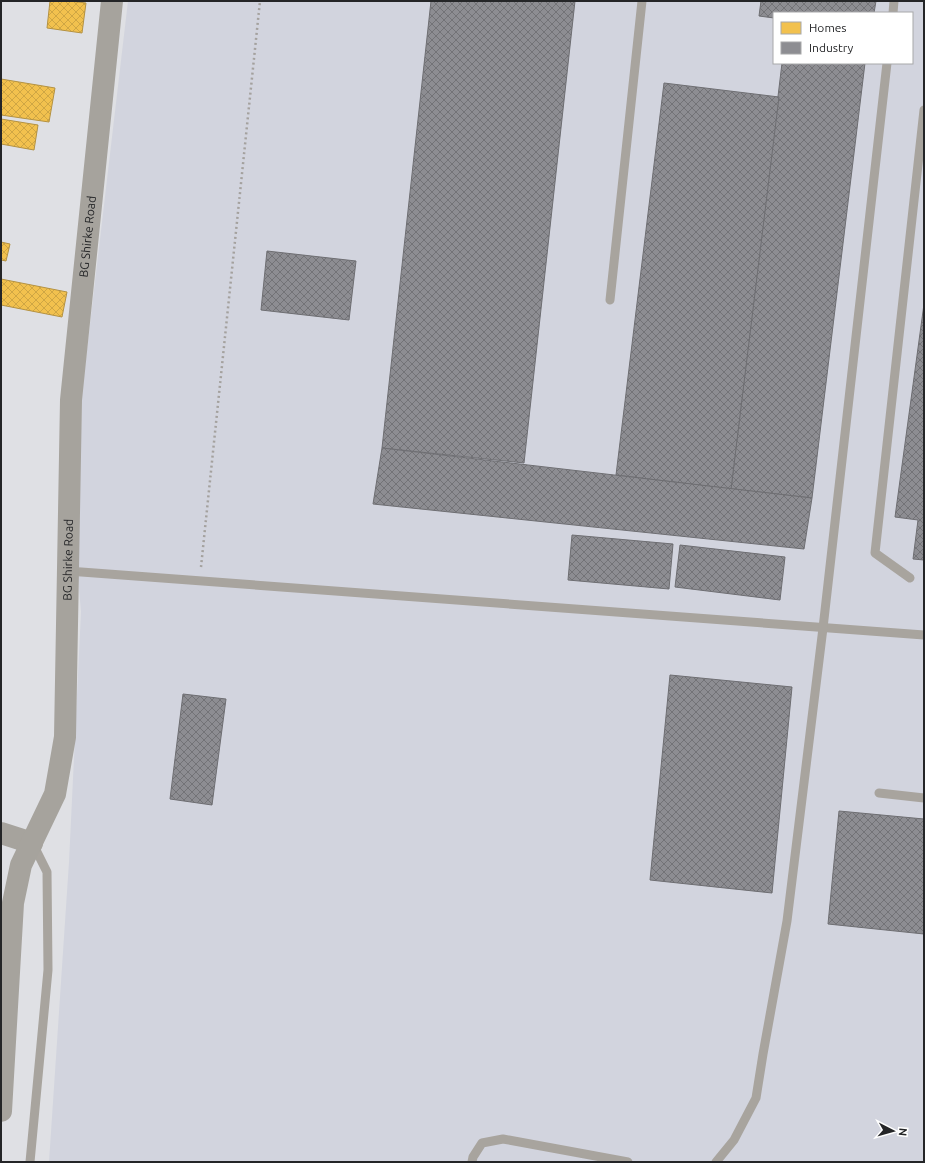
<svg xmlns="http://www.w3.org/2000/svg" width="925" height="1163" font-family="Ubuntu,sans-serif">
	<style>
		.built { fill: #d2d4de; fill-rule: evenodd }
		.homes { fill: url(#homes-cross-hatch); stroke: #b49242 }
		.industry { fill: url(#industry-cross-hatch); stroke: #6e6e72 }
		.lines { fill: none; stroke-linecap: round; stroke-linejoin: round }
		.path { stroke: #a4a19e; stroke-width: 2.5; stroke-dasharray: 2 3; stroke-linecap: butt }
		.lane { stroke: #a8a49e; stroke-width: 9 }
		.secondary { stroke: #a6a39d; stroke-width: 22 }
		.labels { text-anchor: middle; stroke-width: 4; stroke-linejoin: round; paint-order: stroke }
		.street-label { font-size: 12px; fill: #242527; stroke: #fff }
	</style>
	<defs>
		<pattern id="homes-cross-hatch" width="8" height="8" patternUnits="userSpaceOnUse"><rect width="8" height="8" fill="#f2c14e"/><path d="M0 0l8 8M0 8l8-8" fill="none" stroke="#cfa644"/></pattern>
		<pattern id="industry-cross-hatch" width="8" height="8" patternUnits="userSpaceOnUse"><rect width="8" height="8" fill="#8d8d92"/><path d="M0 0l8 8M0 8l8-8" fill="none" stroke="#737377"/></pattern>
	</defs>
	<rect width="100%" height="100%" fill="#dfe0e4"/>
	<path class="built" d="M128,1H924V1162H49L69,862L81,612L77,565L82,392ZM774,13H912V63H774Z"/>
	<g class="homes">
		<polygon points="50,1 70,1 86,3 82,33 47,28"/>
		<polygon points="1,79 55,88 49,122 1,115"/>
		<polygon points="1,119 38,125 34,150 1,144"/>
		<polygon points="1,242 10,244 6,261 1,260"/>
		<polygon points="1,279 67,292 62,317 1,305"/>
	</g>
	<g class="industry">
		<polygon points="431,1 575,1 524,463 382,448"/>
		<polygon points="761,1 876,1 874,13 774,13 774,18 759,16"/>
		<polygon points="782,63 865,63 812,498 731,489"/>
		<polygon points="664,83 779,97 731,489 616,475"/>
		<polygon points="267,251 356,261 349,320 261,310"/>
		<polygon points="924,304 924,560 913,559 918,520 895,517"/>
		<polygon points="382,448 812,498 804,549 373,504"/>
		<polygon points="572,535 673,544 669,589 568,580"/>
		<polygon points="680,545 785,557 780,600 675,587"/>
		<polygon points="670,675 792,687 772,893 650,880"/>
		<polygon points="183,694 226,699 212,805 170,799"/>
		<polygon points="839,811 924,819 924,934 828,924"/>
	</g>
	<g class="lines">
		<polyline class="path" points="201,567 260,1"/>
		<g class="lane">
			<polyline points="893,13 894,1"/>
			<polyline points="610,300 642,1"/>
			<polyline points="68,571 924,635"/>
			<polyline points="910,578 875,553 924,110"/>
			<polyline points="879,793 924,798"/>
			<polyline points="30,1162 48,970 47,872 33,844"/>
			<polyline points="472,1162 473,1157 482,1143 503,1139 628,1162"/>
			<polyline points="716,1162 734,1140 756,1098 763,1054 787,921 823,628 887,63"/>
		</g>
		<g class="secondary">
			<polyline points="1,833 32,843"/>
			<path id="s1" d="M1,1111L13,903L21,865L55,794L65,737L71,400L112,1"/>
		</g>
	</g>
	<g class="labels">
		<g class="street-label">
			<text dy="4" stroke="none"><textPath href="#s1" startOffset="885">BG Shirke Road</textPath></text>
			<text dy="4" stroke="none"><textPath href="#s1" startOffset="561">BG Shirke Road</textPath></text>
		</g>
	</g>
	<rect width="925" height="1163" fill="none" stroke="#242527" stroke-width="4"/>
	<rect x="773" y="12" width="140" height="52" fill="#ffffff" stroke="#a7a8a9"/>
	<rect x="781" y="22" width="20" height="12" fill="#f2c14e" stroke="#a7a8a9"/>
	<text x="809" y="32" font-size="12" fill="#242527">Homes</text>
	<rect x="781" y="42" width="20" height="12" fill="#8d8d92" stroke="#a7a8a9"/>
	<text x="809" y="52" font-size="12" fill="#242527">Industry</text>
	<g transform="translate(893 1131) rotate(96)" stroke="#ffffff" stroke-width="3" paint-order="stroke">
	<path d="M0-3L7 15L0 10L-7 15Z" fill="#242527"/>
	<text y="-6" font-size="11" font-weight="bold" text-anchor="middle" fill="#242527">N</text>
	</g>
</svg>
